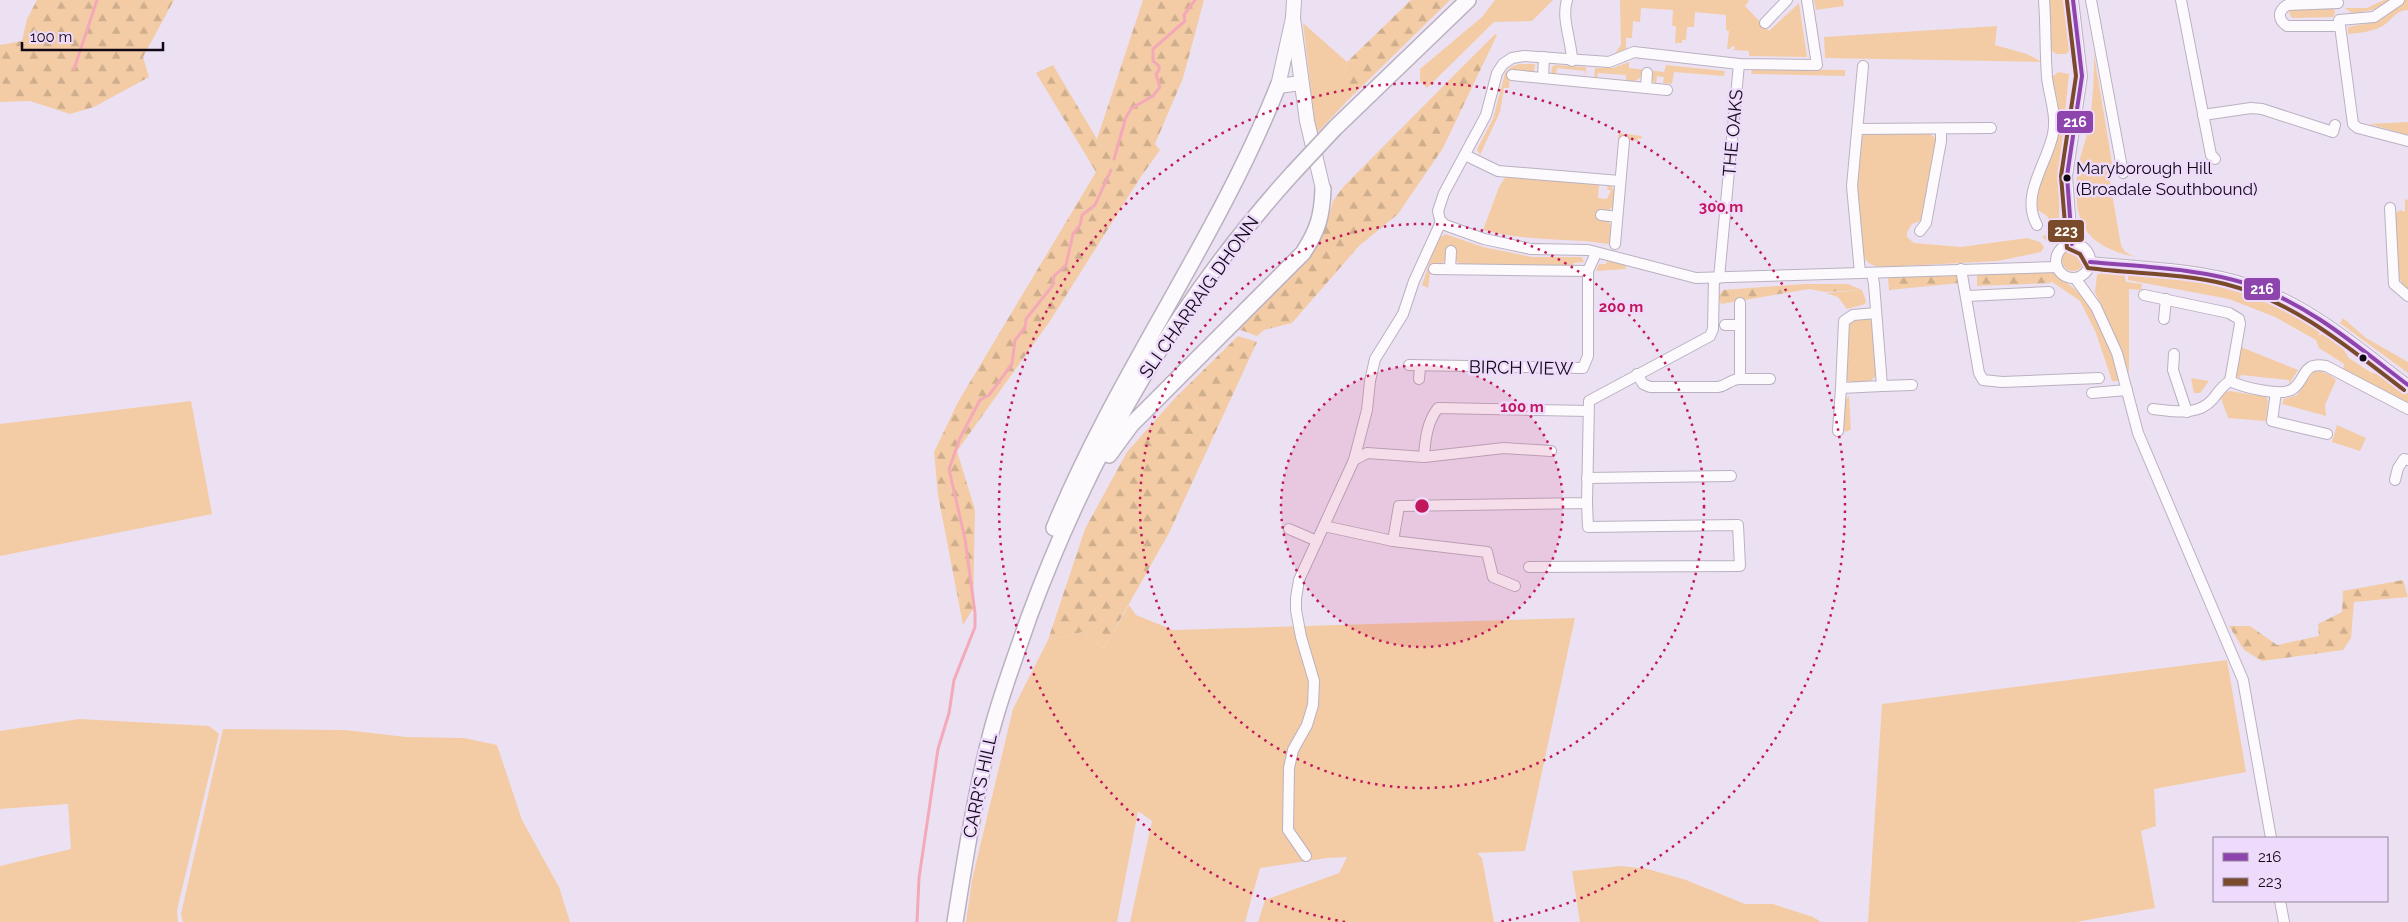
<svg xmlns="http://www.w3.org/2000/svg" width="2408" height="922" font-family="Raleway,sans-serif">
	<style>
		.grass { fill: #f3cca5 }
		.forest { fill: url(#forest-firs) }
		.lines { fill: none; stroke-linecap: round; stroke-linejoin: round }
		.stream { stroke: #f4a9b8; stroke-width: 3 }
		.minor-casing { stroke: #bab1c0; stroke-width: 12 }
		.major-casing { stroke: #bab1c0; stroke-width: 16 }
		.highway-casing { stroke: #bab1c0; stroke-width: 18 }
		.minor { stroke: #fcfafd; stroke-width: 10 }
		.major { stroke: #fcfafd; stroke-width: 14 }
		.highway { stroke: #fcfafd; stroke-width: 15 }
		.highway-bridge-casing { stroke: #bab1c0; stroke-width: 18; stroke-linecap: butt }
		.highway-bridge { stroke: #fcfafd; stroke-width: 15 }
		.bus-1-casing { stroke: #eedafa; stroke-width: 8 }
		.bus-2-casing { stroke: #eedafa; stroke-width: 8 }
		.bus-1 { stroke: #8e44ad; stroke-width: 4 }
		.bus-2 { stroke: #7a4b2a; stroke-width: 4 }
		.ring { fill: none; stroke: #c2185b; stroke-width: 2.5; stroke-dasharray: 2.5 5 }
		.bus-dot { fill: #100815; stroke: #eedafa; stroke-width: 2 }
		.labels { text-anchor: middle; stroke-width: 5; stroke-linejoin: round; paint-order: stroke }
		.bus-label { font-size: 17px; fill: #100815; stroke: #eedafa; text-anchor: start }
		.street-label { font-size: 18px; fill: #100815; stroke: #eedafa }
		.centre { fill: #c2185b; stroke: #eedafa; stroke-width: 2.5 }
		.ring-label { font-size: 15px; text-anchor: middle; font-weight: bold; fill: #c2185b; stroke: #eedafa; stroke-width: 5; stroke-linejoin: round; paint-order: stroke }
		.line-badge { stroke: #eedafa; stroke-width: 2 }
		.badge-label { font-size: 14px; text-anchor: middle; font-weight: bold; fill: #fff }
	</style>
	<defs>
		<pattern id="forest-firs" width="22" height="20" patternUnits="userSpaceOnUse" patternTransform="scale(1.25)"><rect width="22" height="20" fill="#f3cca5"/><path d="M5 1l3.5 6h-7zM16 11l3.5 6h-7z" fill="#cfae8d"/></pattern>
	</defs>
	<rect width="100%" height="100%" fill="#ece1f3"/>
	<g class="grass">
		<polygon points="1495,0 1553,0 1532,21 1494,22 1427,88 1420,81 1420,69 1482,17"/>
		<polygon points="1620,0 1748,0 1749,1 1745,6 1769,31 1799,3 1807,57 1749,56 1749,51 1734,50 1735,47 1732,46 1730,49 1727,49 1729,31 1726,30 1726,15 1695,12 1694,27 1687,27 1686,40 1682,40 1682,43 1675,43 1676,26 1672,26 1673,10 1641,8 1640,22 1633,21 1632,38 1626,38 1626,49 1615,53 1621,45"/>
		<polygon points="1814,0 1843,0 1844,6 1816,10"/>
		<polygon points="2049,0 2064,0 2071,49 2066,54 2056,54 2050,49"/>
		<polygon points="2384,0 2389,0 2376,9 2353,14 2345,8 2367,8"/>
		<path d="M2405,0H2408V10C2395,10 2391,22 2381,27C2370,32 2359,33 2348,34V27L2374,22L2385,17Z"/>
		<polygon points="2334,7 2335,13 2333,17 2292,18 2289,13 2290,9"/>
		<path d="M1303,23L1347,62C1343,76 1342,86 1348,100L1316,134Z"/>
		<polygon points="1997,26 1995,45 2027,54 2042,62 1825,58 1824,37"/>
		<path d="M2094,54L2113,169L2110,182L2121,245L2125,252L2135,257C2086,246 2073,224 2077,175C2078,159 2086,142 2089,126C2093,103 2094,77 2094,54Z"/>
		<polygon points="1629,62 1629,68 1664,72 1666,65 1725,71 1724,76 1674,72 1672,84 1663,83 1664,77 1657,76 1656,84 1652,80 1651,72 1642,71 1640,78 1633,82 1626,81 1626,75 1598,73 1597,79 1594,79 1595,68 1613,68"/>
		<polygon points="1519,64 1535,64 1534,72 1510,77 1509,88 1504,88 1500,112 1480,155 1477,149 1493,119 1505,73 1511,67"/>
		<polygon points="1555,65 1586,67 1586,78 1585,71 1557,68 1556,75 1551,74 1552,67"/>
		<polygon points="1752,69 1845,70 1845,76 1751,74"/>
		<polygon points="2058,72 2069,74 2060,163 2059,225 2050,243 2042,237 2048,234 2050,222 2047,216 2036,209 2036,198 2059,130 2058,103 2052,77"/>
		<polygon points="2408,122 2408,135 2369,124"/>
		<polygon points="1619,133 1642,136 1641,139 1638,138 1638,141 1618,139"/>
		<path d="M1867,133L1930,134L1937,139L1923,220L1912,224L1907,232V237L1914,243L1961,247L2027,238L2040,242L2044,247L2041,252L1998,261L1883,267C1871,266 1865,263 1862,251L1857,180L1860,137Z"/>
		<path d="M1506,176L1599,184L1598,198L1607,199L1611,190H1607L1608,185H1610L1614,190V205L1608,211V221L1612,227L1611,244C1601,244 1593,241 1584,241C1549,239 1517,239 1483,230L1499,187Z"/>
		<path d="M2405,199L2408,200V289C2392,281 2395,232 2395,214L2400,210L2405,212Z"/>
		<polygon points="1445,234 1483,247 1532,257 1582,257 1584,262 1574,263 1573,266 1460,264 1455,260 1446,260 1430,273 1428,288 1422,285 1437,240"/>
		<circle cx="2073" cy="260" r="11"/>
		<polygon points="1602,258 1625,264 1626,269 1596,271 1599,264 1606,264 1607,261 1600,259"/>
		<path d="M2050,270C2060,280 2071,284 2080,294C2103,316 2112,352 2122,381H2112L2096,333L2080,301L2051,281Z"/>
		<polygon points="2106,270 2124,273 2126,282 2142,284 2141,290 2129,289 2129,374 2116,338 2095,292 2097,275"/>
		<path d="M2128,274C2171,273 2215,285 2256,297L2255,301L2260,299L2290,313L2320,331L2319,336L2324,333L2342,347L2349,358L2370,372L2386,377L2408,393V404L2343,370L2344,364L2319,348L2316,340L2275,317L2229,299L2128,280Z"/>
		<polygon points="1862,290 1866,301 1865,304 1847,309 1838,297 1826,293"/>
		<polygon points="1866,317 1873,322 1876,376 1869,382 1851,383 1846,379 1847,329 1850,320"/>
		<polygon points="2343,318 2366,338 2408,362 2408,373 2340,323"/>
		<polygon points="2241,347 2298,370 2289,384 2289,380 2241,375 2239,379 2236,374"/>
		<polygon points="2320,371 2330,375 2336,380 2325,405 2326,416 2282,404 2284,399 2297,395 2313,372"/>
		<polygon points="2191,378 2209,381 2200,393 2194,393"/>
		<polygon points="2230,391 2266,397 2268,401 2266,421 2228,418 2221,398 2224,393"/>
		<polygon points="1849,396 1851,429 1847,432 1842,430 1844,401"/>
		<polygon points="191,401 212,514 0,556 0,424"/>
		<polygon points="2337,425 2366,438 2360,451 2332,442"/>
		<polygon points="1129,605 1136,615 1173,630 1575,618 1525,851 1477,853 1482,858 1494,922 1258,922 1265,900 1339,873 1347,857 1327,858 1260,868 1245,922 1130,922 1152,821 1138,811 1117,922 966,922 972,880 1013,709 1048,640 1082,632 1104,648"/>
		<polygon points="2227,660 2246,772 2154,789 2156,826 2141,831 2155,908 2076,922 1868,922 1882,704"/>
		<polygon points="79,719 209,726 219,734 177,910 178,922 0,922 0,866 71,849 68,804 0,809 0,731"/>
		<polygon points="223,729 345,730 406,737 464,738 497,745 522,820 559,887 570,922 183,922 181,914"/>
		<polygon points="1621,866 1648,869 1686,880 1745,904 1773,904 1813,917 1821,922 1580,922 1572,871"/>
	</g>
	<g class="forest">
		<polygon points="37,0 174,0 143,57 149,77 94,107 70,114 30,101 0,102 0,45 22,41 27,19"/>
		<polygon points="1143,0 1204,0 1183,78 1155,144 1160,150 1140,178 1050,321 957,451 975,510 973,609 963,625 938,495 934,452 958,402 1096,172 1036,73 1053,65 1097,139"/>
		<polygon points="1411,0 1450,0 1348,100 1344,92 1343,78 1347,62"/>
		<polygon points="1495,34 1497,35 1443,148 1398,214 1359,246 1292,323 1264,330 1257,336 1238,329 1311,254 1328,220 1333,201 1344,186"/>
		<polygon points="2050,269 2051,283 1977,286 1977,273"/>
		<polygon points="1959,271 1960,283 1889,290 1888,278"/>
		<polygon points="1803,284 1848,284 1862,290 1826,292 1809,289 1721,304 1718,297 1723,290"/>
		<polygon points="1238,336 1257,342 1169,533 1104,648 1082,632 1048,640 1085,529 1127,452 1175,398"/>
		<polygon points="2403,580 2408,597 2354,602 2351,638 2343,650 2262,661 2244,650 2229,626 2250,626 2277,645 2319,636 2318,624 2342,612 2343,591"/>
	</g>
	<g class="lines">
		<g class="stream">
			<polyline points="74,69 97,0"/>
			<polyline points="1114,159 1126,117 1132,108 1153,96 1160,87 1156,74 1159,70 1159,66 1153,61 1153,49 1185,21 1184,15 1195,0"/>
			<polyline points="917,922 919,878 938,749 949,713 954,680 975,627 975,613 965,539 949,469 960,438 980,400 989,395 1012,364 1015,340 1025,328 1026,319 1053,285 1054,276 1066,265 1073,234 1080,225 1082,215 1095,205 1111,170"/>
		</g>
		<defs>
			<g id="minor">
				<path d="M1567,0C1561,20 1572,41 1572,61"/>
				<polyline points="1807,0 1817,65 1739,64 1634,52 1609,62 1524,56 1512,58 1503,64 1497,73 1486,115 1444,193 1438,211 1440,220 1445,225 1484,239 1531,249 1588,250 1696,278 2057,267"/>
				<polyline points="2091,0 2123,173"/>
				<polyline points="2181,0 2211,155 2215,159"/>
				<path d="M2337,0L2338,3L2287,5C2278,11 2277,19 2287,26H2340L2353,124L2358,128L2408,141"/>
				<polyline points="2339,20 2374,17 2399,0"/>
				<polyline points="1765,23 1787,0"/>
				<polyline points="1512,75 1667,90"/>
				<polyline points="1543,78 1544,57"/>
				<polyline points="1646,88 1647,73"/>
				<polyline points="2203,115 2251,108 2262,109 2333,132 2335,125"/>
				<polyline points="1858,129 1991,128"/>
				<polyline points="1465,155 1498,171 1620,181"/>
				<polyline points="2390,208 2394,284 2408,296"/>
				<polyline points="1601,215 1617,217"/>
				<path d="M2037,225C2020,195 2047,164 2053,134C2057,115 2049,96 2047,77C2045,52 2046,26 2044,0"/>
				<polyline points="1920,231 1926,223 1941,141 1941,129"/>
				<polyline points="1615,244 1624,141"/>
				<polyline points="2072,244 2067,176 2082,76 2073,0"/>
				<circle cx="2073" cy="261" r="17"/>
				<path d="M2090,262C2149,268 2214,268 2269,292C2321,314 2364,352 2408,385"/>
				<polyline points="1434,269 1588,271 1596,253"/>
				<polyline points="1450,269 1451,251"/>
				<polyline points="1961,269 1979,373 1983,380 2002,382 2099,378"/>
				<polyline points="1860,273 1852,186 1863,66"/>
				<polyline points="1872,273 1874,284 1882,386 1841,388 1844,321 1853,315 1876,313"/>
				<polyline points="1719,278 1739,64"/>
				<polyline points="2075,278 2096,307 2117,353 2138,433 2243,680 2271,838"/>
				<polyline points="2144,295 2229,313 2239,319 2240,324 2230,381"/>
				<polyline points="1967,296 2049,292"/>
				<polyline points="2164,319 2166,299"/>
				<polyline points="1725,325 1740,325"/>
				<polyline points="2174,354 2173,370 2187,412"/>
				<polyline points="1409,365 1583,368 1588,356 1588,271"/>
				<path d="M1637,374L1643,384L1650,387H1718C1727,386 1730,379 1740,379V303"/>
				<polyline points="1419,379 1420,366"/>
				<polyline points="1740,379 1770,379"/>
				<polyline points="1882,386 1912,385"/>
				<polyline points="2276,392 2272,421 2327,434"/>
				<polyline points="2092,393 2127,390"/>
				<path d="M2153,409C2174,411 2197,417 2213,399C2219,391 2222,386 2230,381C2242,387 2284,398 2294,388C2307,377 2302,362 2326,366L2408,409"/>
				<polyline points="1838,431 1841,388"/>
				<path d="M1424,457C1425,440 1427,422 1438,408L1588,411"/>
				<polyline points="1354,460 1367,453 1424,457 1504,448 1551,451"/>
				<polyline points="1587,478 1731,476"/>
				<polyline points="2395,480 2398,468 2404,459 2408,460"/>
				<polyline points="1324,526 1393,541 1487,552 1493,577 1515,586"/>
				<polyline points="1289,529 1317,541"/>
				<polyline points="1393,541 1399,506 1587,503 1589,401 1710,336 1713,329 1714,278"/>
				<polyline points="1529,567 1740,566 1738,525 1588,527 1587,503"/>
				<polyline points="1306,856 1288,830 1289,768 1293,750 1307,725 1313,705 1314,681 1301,637 1296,610 1296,598 1299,580 1354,460 1367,410 1370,381 1375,359 1403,314 1414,281 1441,222"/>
				<polyline points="2280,901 2284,922"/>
			</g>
			<g id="major">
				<polyline points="1294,0 1293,18 1278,86 1301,83"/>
				<polyline points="1293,18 1307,121 1323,189"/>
			</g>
			<g id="highway">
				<polyline points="1335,128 1468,0"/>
				<path d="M1109,455L1131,425L1303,253C1318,230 1322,216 1323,189"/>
				<path d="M1054,528C1117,374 1217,240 1278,86"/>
				<path d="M955,922C965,859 975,795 991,733C1001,694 1016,655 1029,617C1089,455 1176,302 1293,173"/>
			</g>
		</defs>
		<use href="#minor" class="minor-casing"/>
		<use href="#major" class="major-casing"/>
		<use href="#highway" class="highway-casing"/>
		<use href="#minor" class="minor"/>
		<use href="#major" class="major"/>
		<use href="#highway" class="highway"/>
		<defs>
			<polyline id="highway-bridge" points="1293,173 1335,128"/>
		</defs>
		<use href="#highway-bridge" class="highway-bridge-casing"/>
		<use href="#highway-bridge" class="highway-bridge"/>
		<defs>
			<g id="bus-1">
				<polyline points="2072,244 2067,176 2082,76 2073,0"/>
				<path d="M2090,262C2143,267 2197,268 2248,284C2309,304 2358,347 2408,385"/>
			</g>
			<path id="bus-2" d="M2067,1L2076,76L2061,176L2067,248L2080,254L2088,268C2134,274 2180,273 2225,284C2294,301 2349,348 2404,390"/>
		</defs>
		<use href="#bus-1" class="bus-1-casing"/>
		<use href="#bus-2" class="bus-2-casing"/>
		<use href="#bus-1" class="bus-1"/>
		<use href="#bus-2" class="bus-2"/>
	</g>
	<circle cx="1422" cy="506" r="141" fill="#c2185b" fill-opacity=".12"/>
	<g class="ring">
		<circle cx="1422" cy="506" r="141"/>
		<circle cx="1422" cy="506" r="282"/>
		<path d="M1345 922A423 423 0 1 1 1499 922"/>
	</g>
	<g class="bus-dot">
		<circle cx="2067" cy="178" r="4.5"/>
		<circle cx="2363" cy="358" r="4.5"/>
	</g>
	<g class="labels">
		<g class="bus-label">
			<text x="2076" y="174">Maryborough Hill<tspan x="2076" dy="21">(Broadale Southbound)</tspan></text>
		</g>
		<g class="street-label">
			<text transform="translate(1733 133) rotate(-85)" y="6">THE OAKS</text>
			<text transform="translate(1199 297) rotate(-55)" y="6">SLI CHARRAIG DHONN</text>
			<text transform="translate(1521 368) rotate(1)" y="6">BIRCH VIEW</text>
			<text transform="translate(980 786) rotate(-78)" y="6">CARR'S HILL</text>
		</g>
	</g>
	<circle cx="1422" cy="506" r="8" class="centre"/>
	<g class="ring-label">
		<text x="1721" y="212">300 m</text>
		<text x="1621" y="312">200 m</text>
		<text x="1522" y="412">100 m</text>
	</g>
	<g class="line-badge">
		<rect x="2056" y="110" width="38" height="24" rx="5" fill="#8e44ad"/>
		<rect x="2047" y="219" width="38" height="24" rx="5" fill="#7a4b2a"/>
		<rect x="2243" y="277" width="38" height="24" rx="5" fill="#8e44ad"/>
	</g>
	<g class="badge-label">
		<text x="2075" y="127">216</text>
		<text x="2066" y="236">223</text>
		<text x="2262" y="294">216</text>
	</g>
	<rect x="2213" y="837" width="175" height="65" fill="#eedafa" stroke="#95869e"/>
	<rect x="2223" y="853" width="25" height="8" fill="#8e44ad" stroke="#95869e"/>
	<text x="2258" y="862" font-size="15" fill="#100815">216</text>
	<rect x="2223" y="878" width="25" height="8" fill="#7a4b2a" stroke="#95869e"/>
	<text x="2258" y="887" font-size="15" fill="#100815">223</text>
	<path d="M22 42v8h141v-8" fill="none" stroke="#100815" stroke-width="2.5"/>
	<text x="30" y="42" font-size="15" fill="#100815" stroke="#eedafa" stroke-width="4" paint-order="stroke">100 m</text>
</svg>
